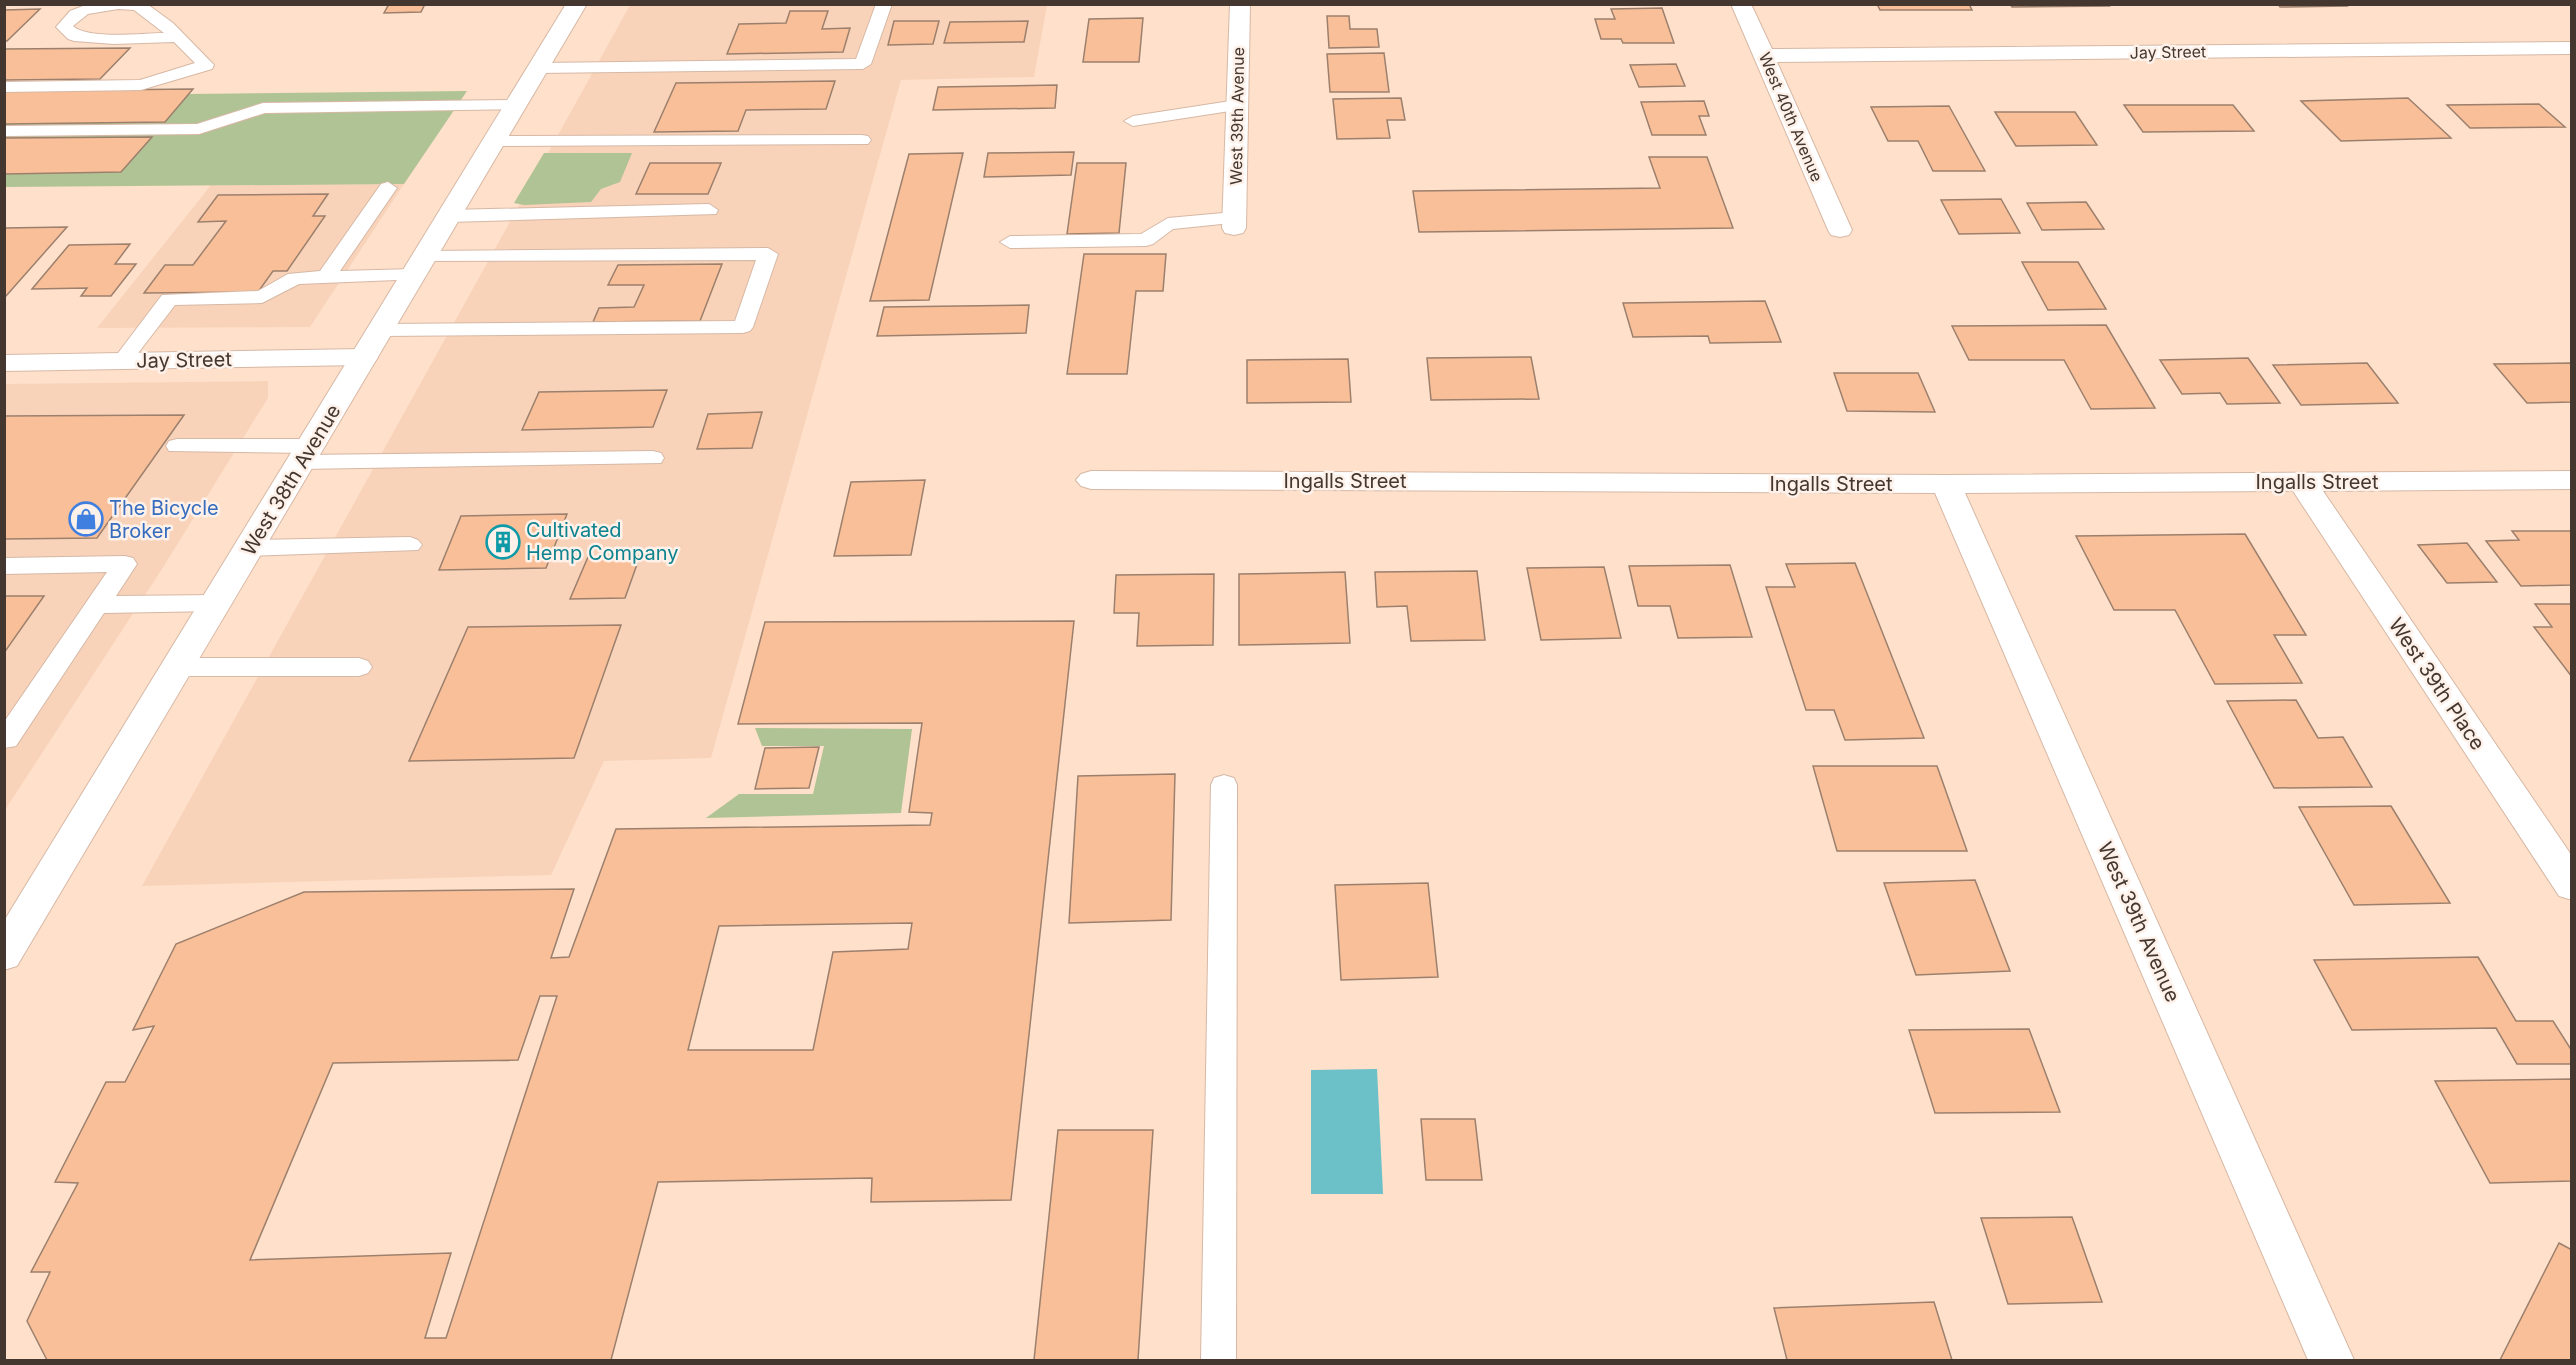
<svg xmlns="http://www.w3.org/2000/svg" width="2576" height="1365" font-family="Inter,sans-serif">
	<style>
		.built { fill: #f8d3ba }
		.green { fill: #b0c394 }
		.water { fill: #6cc0c8 }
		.building { fill: #f8bf99; stroke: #9c806d; stroke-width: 1.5; fill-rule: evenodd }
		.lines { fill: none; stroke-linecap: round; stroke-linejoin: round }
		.lane-casing { stroke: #d6b8a5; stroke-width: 2 }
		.street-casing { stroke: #d6b8a5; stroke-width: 2 }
		.secondary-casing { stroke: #d6b8a5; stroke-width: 2 }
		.lane { fill: #fff; fill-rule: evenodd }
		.street { fill: #fff; fill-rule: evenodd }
		.secondary { fill: #fff; fill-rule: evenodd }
		.labels { text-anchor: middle; stroke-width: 5; stroke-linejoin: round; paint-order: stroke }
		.far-street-label { font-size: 16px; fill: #43372f; stroke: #fef1e9 }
		.street-label { font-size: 20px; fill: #43372f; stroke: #fef1e9 }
		.shop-label { font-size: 20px; fill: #366cbe; stroke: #fef1e9; text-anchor: start }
		.culture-label { font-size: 20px; fill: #0d838f; stroke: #fef1e9; text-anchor: start }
	</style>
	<rect width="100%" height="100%" fill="#ffe0cb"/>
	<g class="built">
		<polygon points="630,5 1047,5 1034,77 901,80 711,758 604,761 551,875 142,886"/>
		<polygon points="404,184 310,327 97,328 211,185"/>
		<polygon points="268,381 268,398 162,569 5,810 5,384"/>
	</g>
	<g class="green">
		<polygon points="467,91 404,184 5,187 4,96"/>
		<polygon points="544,153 632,153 620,182 601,189 591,202 524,205 514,203"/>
		<polygon points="755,728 912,729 901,813 706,818 739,794 813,794 824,746 762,746"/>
	</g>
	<polygon class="water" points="1377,1069 1383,1194 1311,1194 1311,1070"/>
	<g class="building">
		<polygon points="389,4 425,4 421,12 384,13"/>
		<polygon points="1877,4 1969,4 1972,10 1880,10"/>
		<polygon points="2010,4 2107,4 2109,6 2012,7"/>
		<polygon points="2278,4 2345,4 2347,6 2280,7"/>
		<polygon points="1662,8 1674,43 1623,43 1621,39 1601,39 1595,19 1615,19 1611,9"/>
		<polygon points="40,9 7,41 4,41 4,10"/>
		<polygon points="790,11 828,11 822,29 850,28 843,52 727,54 739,24 786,23"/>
		<polygon points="1327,16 1349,16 1350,29 1377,29 1379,47 1329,48"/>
		<polygon points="1143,18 1139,62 1083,62 1089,19"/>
		<polygon points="894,21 939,21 933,44 888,45"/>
		<polygon points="1028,21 1024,42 944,43 950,22"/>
		<polygon points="130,48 100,79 4,80 4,49"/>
		<polygon points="1384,53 1389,92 1330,92 1327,54"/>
		<polygon points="1676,64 1685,86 1639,87 1630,65"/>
		<polygon points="835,81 826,109 746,110 738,131 654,132 676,83"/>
		<polygon points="1057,85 1055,108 933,110 938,87"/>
		<polygon points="193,89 165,122 4,124 4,91"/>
		<polygon points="1401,98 1405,120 1387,120 1390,138 1337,139 1333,99"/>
		<polygon points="2408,98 2451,138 2341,141 2301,101"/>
		<polygon points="1704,101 1709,116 1699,116 1706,135 1652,135 1641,102"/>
		<polygon points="2539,104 2565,127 2470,128 2447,105"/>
		<polygon points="2124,105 2233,105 2254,131 2143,132"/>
		<polygon points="1949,106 1985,171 1933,171 1918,141 1888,141 1871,107"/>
		<polygon points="1995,112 2075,112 2097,145 2016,146"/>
		<polygon points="152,137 121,172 4,174 4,138"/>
		<polygon points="1074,152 1071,175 984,177 988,153"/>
		<polygon points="963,153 929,300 870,301 909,154"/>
		<polygon points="1649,157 1707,157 1733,228 1419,232 1413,191 1660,188"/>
		<polygon points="650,163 721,163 708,194 636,194"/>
		<polygon points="1077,163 1126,163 1119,233 1067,234"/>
		<polygon points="328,194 313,216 325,216 287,271 273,271 258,292 144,293 165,265 193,265 226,221 198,222 218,195"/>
		<polygon points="2001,199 2020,233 1959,234 1941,200"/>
		<polygon points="2086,202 2104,229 2042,230 2027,203"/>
		<polygon points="67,227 6,296 4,296 4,228"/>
		<polygon points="130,244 115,264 136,264 111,296 81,296 87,288 32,289 69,245"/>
		<polygon points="1084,254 1166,254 1163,291 1136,291 1127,374 1067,374"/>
		<polygon points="2022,262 2078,262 2106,309 2048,310"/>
		<polygon points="722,264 700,321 593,322 599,308 634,307 644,285 608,285 618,265"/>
		<polygon points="1765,301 1781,342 1710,343 1708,336 1633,337 1623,303"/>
		<polygon points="1029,305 1026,333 877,336 884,307"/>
		<polygon points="2106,325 2155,408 2091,409 2064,360 1969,360 1952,326"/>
		<polygon points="1531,357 1539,399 1431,400 1427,358"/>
		<polygon points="2248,358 2280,403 2227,404 2220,393 2182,394 2160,360"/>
		<polygon points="1348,359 1351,402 1247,403 1247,360"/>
		<polygon points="2367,363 2398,403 2301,405 2273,365"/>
		<polygon points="2572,363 2572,402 2527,403 2494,364"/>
		<polygon points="1834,373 1918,373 1935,412 1847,411"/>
		<polygon points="667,390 653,427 522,430 539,392"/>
		<polygon points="762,412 752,448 697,449 708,414"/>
		<polygon points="184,415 97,538 4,539 4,416"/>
		<polygon points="925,480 911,555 834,556 851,482"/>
		<polygon points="567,514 546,568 439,570 461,516"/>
		<polygon points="2512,531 2572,531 2572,585 2521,586 2486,541 2519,540"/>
		<polygon points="2245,534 2306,635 2274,635 2302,683 2215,684 2175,610 2114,610 2076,536"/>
		<polygon points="2467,543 2497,582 2447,583 2418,545"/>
		<polygon points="640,556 625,598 570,599 588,557"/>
		<polygon points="1855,563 1924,738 1845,740 1834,710 1806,710 1766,587 1795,587 1786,564"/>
		<polygon points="1730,565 1752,637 1678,638 1670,606 1638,606 1629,566"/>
		<polygon points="1604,567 1621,638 1541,640 1527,568"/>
		<polygon points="1477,571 1485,640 1411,641 1407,606 1377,607 1375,572"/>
		<polygon points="1345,572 1350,643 1239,645 1239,574"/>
		<polygon points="1214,574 1213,645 1137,646 1139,613 1114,613 1116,575"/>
		<polygon points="4,596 44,596 4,653"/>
		<polygon points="2535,604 2572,604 2572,677 2534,627 2552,627"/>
		<path d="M1074,621L1011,1200L871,1202L872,1178L658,1182L611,1360H47L27,1321L50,1272H31L78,1183L55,1182L106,1082H125L154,1026L133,1030L176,944L304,892L574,889L551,958L569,957L616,829L930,825L932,813L909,812L922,723L738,724L765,622ZM912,923L908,949L833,952L813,1050H688L719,926ZM540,996H557L446,1338H425L451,1253L250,1260L333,1063L518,1060Z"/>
		<polygon points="621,625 574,758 409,761 468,627"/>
		<polygon points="2296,700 2318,738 2343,737 2372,787 2274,788 2227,701"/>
		<polygon points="819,747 809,788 755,789 765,748"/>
		<polygon points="1813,766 1937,766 1967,851 1837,851"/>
		<polygon points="1175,774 1171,920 1069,923 1078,776"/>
		<polygon points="2391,806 2450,903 2354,905 2299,807"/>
		<polygon points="1975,880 2010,971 1916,975 1884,883"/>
		<polygon points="1428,883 1438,977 1341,980 1335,885"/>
		<polygon points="2478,957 2516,1021 2553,1021 2572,1051 2572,1064 2517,1064 2496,1028 2352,1030 2314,960"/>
		<polygon points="2029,1029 2060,1112 1935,1113 1909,1030"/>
		<polygon points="2572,1079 2572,1181 2490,1183 2435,1081"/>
		<polygon points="1421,1119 1475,1119 1482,1180 1426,1180"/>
		<polygon points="1058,1130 1153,1130 1138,1360 1034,1360"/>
		<polygon points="2072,1217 2102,1302 2008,1304 1981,1218"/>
		<polygon points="2559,1243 2572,1250 2572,1360 2500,1360"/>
		<polygon points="1934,1302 1952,1360 1787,1360 1774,1308"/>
	</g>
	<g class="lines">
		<defs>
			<g id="lane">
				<path d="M88,4H147L173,23L214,65L212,69L141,90L4,92V82L140,80L195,63L174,42L114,44L74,41L68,39L56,27L70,11ZM118,9L134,10L164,33C143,33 88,40 73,26L88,14Z"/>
				<polygon points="876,4 892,4 871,64 863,69 539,73 531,68 539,63 856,59"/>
				<polygon points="516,100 522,101 525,105 522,109 265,113 199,134 4,136 4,126 197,124 263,103"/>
				<polygon points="1237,100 1246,105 1243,109 1133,126 1124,121 1133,116"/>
				<polygon points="862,135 868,136 871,140 868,144 494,146 485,141 494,136"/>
				<polygon points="388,182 397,188 340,271 414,269 421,271 424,275 421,279 299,284 262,303 175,305 129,365 115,365 112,361 162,295 258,291 288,274 320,271 381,184"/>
				<polygon points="709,204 718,210 716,214 450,222 441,216 450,210"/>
				<polygon points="1234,212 1243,218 1241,222 1173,229 1153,244 1146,246 1010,248 1000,242 1010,236 1141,234 1168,218"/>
				<polygon points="768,248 778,254 753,327 750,331 743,333 381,336 374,334 371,330 374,326 381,324 735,321 756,260 418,261 415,257 418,253 425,251"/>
				<polygon points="177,439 311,439 319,441 322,446 319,451 311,453 169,451 166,446 169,441"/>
				<polygon points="653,451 661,453 664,458 661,463 301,469 293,467 290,462 293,457 301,455"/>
				<polygon points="410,537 418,540 422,545 418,550 250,556 242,553 238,548 242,543 250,540"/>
				<polygon points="125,556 133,558 137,564 116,596 217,595 226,597 229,603 226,609 217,611 104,613 16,746 4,748 4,722 107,572 4,574 4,558"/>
				<polygon points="178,658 359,658 368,661 372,667 368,673 359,676 178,676 169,673 165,667 169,661"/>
				<polygon points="1224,775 1234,778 1237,785 1236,1360 1201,1360 1211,785 1214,778"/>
			</g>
			<g id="street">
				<polygon points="1230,4 1250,4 1246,228 1243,233 1234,235 1225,233 1222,228"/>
				<polygon points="1731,4 1751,4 1772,49 2572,42 2572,54 1777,62 1852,230 1849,235 1840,237 1831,235 1828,230"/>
				<polygon points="364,349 374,351 378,357 374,363 364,365 4,371 4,355"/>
				<polygon points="1091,471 1946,475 2572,471 2572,489 2323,491 2572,856 2572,900 2559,896 2293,491 1965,493 2354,1360 2308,1360 1935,493 1091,489 1081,486 1076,480 1081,474"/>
			</g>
			<polygon id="secondary" points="566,4 587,4 17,966 4,970 4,921"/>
		</defs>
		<use href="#lane" class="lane-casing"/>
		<use href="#street" class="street-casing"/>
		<use href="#secondary" class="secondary-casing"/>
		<use href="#lane" class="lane"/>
		<use href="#street" class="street"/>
		<use href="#secondary" class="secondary"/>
	</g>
	<defs>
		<symbol id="shop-ring" viewBox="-11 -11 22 22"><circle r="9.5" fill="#fef1e9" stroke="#3f7fe0" stroke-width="1.5"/><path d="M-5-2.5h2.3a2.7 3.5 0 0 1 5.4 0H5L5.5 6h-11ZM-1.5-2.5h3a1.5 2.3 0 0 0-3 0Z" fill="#3f7fe0"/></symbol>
		<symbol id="building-ring" viewBox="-11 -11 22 22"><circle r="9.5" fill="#fef1e9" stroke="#0f9aa8" stroke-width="1.5"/><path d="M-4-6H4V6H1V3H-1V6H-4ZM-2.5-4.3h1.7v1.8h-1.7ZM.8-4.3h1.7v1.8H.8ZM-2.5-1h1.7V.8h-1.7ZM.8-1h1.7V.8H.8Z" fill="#0f9aa8"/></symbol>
	</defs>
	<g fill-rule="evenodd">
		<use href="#shop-ring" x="67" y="500" width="38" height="38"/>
		<use href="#building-ring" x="484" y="523" width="38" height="38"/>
	</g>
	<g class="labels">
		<g class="far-street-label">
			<text transform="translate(2168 52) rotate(-1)" y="6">Jay Street</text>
			<text transform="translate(1237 116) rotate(-89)" y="6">West 39th Avenue</text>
			<text transform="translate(1791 117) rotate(67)" y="6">West 40th Avenue</text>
		</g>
		<g class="street-label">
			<text transform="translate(184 360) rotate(-1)" y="7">Jay Street</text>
			<text transform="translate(291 480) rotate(-59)" y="7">West 38th Avenue</text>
			<text x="1345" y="488">Ingalls Street</text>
			<text x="2317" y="489">Ingalls Street</text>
			<text x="1831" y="491">Ingalls Street</text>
			<text transform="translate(2437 684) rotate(56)" y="7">West 39th Place</text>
			<text transform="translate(2139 922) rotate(66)" y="7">West 39th Avenue</text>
		</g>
		<g class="shop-label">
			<text x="109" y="515">The Bicycle<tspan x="109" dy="23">Broker</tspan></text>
		</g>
		<g class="culture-label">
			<text x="526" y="537">Cultivated<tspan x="526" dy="23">Hemp Company</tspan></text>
		</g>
	</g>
	<rect width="2576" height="1365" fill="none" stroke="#43372f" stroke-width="12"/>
</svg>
